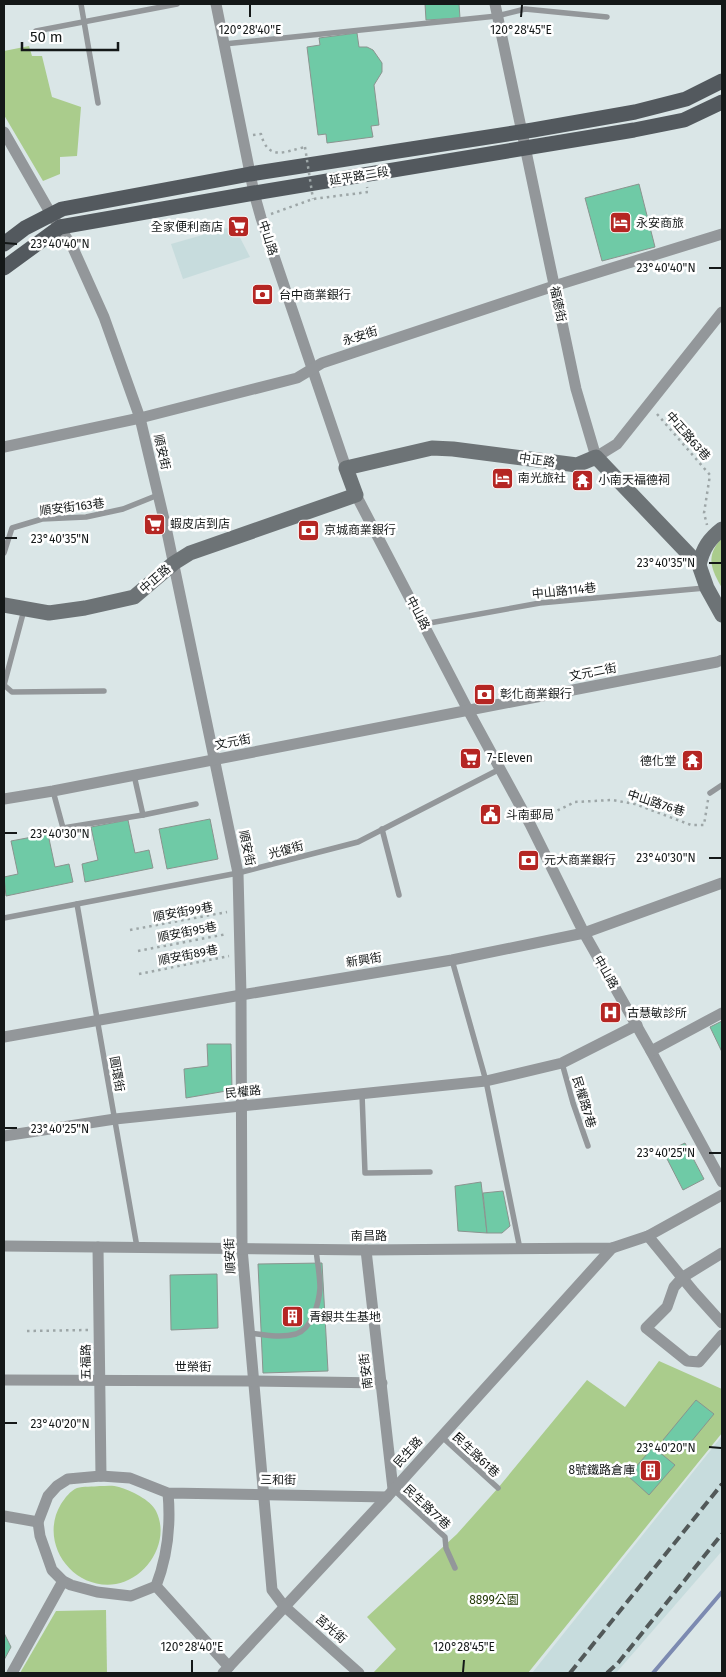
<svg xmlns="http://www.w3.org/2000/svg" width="726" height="1677" font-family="'Fira Sans','Noto Sans TC',sans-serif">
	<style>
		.built { fill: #c7dcdd }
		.green { fill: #aacc8c }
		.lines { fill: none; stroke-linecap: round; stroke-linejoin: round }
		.stream { stroke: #7c8ab1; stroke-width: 4 }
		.building { fill: #6fcaa6; stroke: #8a948f }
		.path { stroke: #9da6a7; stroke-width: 2.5; stroke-dasharray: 2.5 4; stroke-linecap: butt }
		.lane { stroke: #93979a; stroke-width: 5.5 }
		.street { stroke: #93979a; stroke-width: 11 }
		.secondary { stroke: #6d7376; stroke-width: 15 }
		.primary { stroke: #53595e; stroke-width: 15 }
		.rail { stroke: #525959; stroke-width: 4; stroke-dasharray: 10 5; stroke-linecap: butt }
		.path-bridge { stroke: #9da6a7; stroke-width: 2.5; stroke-dasharray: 2.5 4; stroke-linecap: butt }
		.ticks { fill: none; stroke: #141818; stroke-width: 2 }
		.labels { text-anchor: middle; stroke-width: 5; stroke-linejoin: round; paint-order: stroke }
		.street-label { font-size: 12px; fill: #141818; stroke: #fff }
		.poi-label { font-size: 12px; fill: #141818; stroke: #fff; text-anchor: start }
		.park-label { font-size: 12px; fill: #1e3501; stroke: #fff }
		.ticks-label { font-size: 12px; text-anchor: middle; fill: #141818; stroke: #fff; stroke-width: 5; stroke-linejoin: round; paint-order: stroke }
	</style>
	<rect width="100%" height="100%" fill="#dae6e7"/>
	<g class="built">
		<polygon points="234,226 250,257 183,279 171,244"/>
		<polygon points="722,1436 722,1551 616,1673 532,1673"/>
	</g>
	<g class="green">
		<polygon points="29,46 32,56 42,56 52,97 81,107 77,156 60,157 60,174 43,181 4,115 4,51"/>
		<path d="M722,538V588C711,569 705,556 722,538Z"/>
		<polygon points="659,1361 722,1389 722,1433 528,1673 373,1673 396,1649 367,1617 457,1534 498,1488 587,1380 625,1407"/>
		<path d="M100,1486C106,1486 113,1485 119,1487C130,1490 151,1500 156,1511C171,1541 147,1579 116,1584C72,1591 38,1542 61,1504C65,1498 70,1491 77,1488C83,1486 93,1487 100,1486Z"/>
		<polygon points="106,1610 107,1673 20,1673 56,1611"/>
	</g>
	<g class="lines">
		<polyline class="stream" points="653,1673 722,1592"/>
	</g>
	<g class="building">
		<polygon points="425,4 459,4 460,18 426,20"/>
		<polygon points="357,33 359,47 367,47 373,50 382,63 382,72 374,85 379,125 371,126 373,137 327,143 326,134 318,135 307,47 320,45 319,38"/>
		<polygon points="639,184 655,247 602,261 585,198"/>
		<polygon points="210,819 218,859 167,869 159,829"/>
		<polygon points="128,820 135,853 149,850 153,868 85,882 82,864 98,860 91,827"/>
		<polygon points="48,834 55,867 69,864 73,882 6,896 4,877 18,874 11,841"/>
		<polygon points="722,1021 722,1052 710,1027"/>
		<polygon points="207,1044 231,1044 232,1090 186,1098 184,1069 208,1066"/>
		<polygon points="685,1143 704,1179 683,1190 664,1153"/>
		<polygon points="481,1182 487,1233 458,1231 455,1186"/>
		<polygon points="503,1191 510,1226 502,1233 487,1233 483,1193"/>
		<polygon points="322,1263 328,1371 263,1373 258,1264"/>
		<polygon points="217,1274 218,1328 171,1330 170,1275"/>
		<polygon points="696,1400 714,1414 681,1454 663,1440"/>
		<polygon points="653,1447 675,1465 649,1495 628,1476"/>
		<polygon points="4,1633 11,1647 4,1660"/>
	</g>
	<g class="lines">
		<g class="path">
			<path d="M253,135L261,134C268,161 284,152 305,147"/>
			<polyline points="271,214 313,199 368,192 367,187"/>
			<polyline points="657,414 710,475 704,513 707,525"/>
			<polyline points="540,819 575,802 612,800 635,804 691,825 704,825 708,800"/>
			<polyline points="130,930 227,912"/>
			<polyline points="138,951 227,934"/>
			<polyline points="139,974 229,956"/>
			<polyline points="27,1331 88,1330"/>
		</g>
		<g class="lane">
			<polyline points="81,4 98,103"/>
			<polyline points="36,31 177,4"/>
			<polyline points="224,44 497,16 525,9 607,17"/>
			<polyline points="4,553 12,528 42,519 86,517 123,509 158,495"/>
			<polyline points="24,610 4,685 12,692 104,691"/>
			<polyline points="424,624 540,603 705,588"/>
			<polyline points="134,775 143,815"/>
			<polyline points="53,791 63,828 143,815 196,804"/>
			<polyline points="710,793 722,785"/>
			<polyline points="382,829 399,895"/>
			<polyline points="77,904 137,1247"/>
			<polyline points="4,918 238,873 358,842 500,769"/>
			<polyline points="452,960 486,1081 520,1249"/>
			<polyline points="562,1063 573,1103 588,1146"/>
			<polyline points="362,1094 365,1173 430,1172"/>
			<path d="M250,1333C265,1335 281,1338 296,1334C312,1329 319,1303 320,1288C320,1275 317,1261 316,1249"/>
			<polyline points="441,1436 498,1488"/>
			<polyline points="393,1489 445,1537 446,1548 455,1568"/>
		</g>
		<g class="street">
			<polyline points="216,4 254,193 261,218 346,468"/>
			<polyline points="495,4 576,389 596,457 617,444 722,312"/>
			<polyline points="4,132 51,214 73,248 104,317 140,418 167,532 238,873 241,995 242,1248 272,1590 284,1606 359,1673"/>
			<polyline points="4,447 140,418 297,378 322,363 554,286 722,234"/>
			<polyline points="356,495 468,710 530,824 584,933 651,1051 722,1182"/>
			<polyline points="4,799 53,791 717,662 722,660"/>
			<polyline points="4,1037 241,995 452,960 584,933 722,883"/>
			<polyline points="651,1051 722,1013"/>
			<polyline points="4,1136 115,1119 486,1081 562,1063 637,1025"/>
			<polyline points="648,1236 694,1292 722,1323"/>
			<polyline points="4,1246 366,1250 612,1248 648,1236 722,1195"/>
			<polyline points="98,1247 101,1476"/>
			<polyline points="366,1250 393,1489"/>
			<polyline points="722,1253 683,1277 674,1287 667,1307 646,1328 687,1361 699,1362 722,1335"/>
			<polyline points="4,1380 254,1381 382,1383"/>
			<path d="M168,1493C171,1526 168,1555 156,1586L131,1596L97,1592L71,1585L63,1581L52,1570L40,1536L38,1522L48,1496L57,1486L68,1479L101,1476L130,1478L168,1493L387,1497"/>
			<polyline points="4,1516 38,1522"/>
			<polyline points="156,1586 229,1667"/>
			<polyline points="12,1673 63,1581"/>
			<polyline points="223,1673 387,1497 612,1248"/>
		</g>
		<g class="secondary">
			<path d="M699,565C703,548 709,539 722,529"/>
			<polyline points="4,605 49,613 85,608 134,597 174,563 190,553 356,495 346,468 432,448 453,449 577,465 596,457 699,565 707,588 722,615"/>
		</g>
		<g class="primary">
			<polyline points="4,244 25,228 62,209 250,174 533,130 635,112 686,99 722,81"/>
			<polyline points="4,268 60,227 254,193 634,130 684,120 722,102"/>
		</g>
		<g class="rail">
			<polyline points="570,1673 722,1484"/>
			<polyline points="607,1673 618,1663 722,1534"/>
		</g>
		<polyline class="path-bridge" points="305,147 313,199"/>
	</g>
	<path class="ticks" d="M250,17V5M521,17L522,5M5,243L17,244M709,268H721M5,538H17M709,563H721M5,833H17M709,858H721M5,1128H17M709,1153H721M5,1423H17M709,1447L721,1448M192,1672V1660M463,1672L464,1660"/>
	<defs>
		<symbol id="hotel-square" viewBox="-11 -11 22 22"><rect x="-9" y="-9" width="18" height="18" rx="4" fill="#b52623" stroke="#fff"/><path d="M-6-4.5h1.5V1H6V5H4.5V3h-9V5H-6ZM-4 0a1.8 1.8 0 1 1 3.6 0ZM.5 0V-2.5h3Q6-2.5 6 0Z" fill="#fff"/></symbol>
		<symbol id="supermarket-square" viewBox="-11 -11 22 22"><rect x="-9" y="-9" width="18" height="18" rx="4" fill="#b52623" stroke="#fff"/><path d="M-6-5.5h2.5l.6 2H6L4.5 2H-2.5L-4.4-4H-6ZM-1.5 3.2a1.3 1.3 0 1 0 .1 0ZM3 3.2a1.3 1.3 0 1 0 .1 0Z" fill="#fff"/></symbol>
		<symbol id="bank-square" viewBox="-11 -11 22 22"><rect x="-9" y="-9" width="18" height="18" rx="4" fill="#b52623" stroke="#fff"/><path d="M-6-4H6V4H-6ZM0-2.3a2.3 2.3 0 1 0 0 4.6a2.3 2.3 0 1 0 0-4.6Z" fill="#fff"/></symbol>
		<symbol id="temple-square" viewBox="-11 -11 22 22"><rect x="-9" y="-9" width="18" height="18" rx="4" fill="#b52623" stroke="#fff"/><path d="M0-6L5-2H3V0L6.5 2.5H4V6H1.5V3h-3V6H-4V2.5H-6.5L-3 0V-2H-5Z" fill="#fff"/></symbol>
		<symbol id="civic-square" viewBox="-11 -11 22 22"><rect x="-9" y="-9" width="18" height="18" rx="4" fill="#b52623" stroke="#fff"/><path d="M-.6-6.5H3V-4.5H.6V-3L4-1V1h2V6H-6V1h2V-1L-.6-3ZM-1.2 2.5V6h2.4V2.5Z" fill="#fff"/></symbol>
		<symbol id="hospital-square" viewBox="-11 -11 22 22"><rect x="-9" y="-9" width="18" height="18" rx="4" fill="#b52623" stroke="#fff"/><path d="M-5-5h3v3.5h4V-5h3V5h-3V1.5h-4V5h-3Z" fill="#fff"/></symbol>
		<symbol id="building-square" viewBox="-11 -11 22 22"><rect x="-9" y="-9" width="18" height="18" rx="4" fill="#b52623" stroke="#fff"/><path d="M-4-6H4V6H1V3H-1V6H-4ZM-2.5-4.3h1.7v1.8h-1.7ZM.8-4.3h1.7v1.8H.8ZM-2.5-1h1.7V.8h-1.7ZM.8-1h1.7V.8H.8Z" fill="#fff"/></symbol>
	</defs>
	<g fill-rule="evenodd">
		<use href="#hotel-square" x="608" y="210" width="25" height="25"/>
		<use href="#supermarket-square" x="226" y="214" width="25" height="25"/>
		<use href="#bank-square" x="250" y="282" width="25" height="25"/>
		<use href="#hotel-square" x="490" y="466" width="25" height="25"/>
		<use href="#temple-square" x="570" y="468" width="25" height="25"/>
		<use href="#supermarket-square" x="142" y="512" width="25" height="25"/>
		<use href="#bank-square" x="296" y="518" width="25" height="25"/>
		<use href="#bank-square" x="472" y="682" width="25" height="25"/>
		<use href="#supermarket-square" x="458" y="746" width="25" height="25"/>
		<use href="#temple-square" x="680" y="748" width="25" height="25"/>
		<use href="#civic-square" x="478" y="802" width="25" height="25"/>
		<use href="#bank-square" x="516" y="848" width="25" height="25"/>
		<use href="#hospital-square" x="598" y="1000" width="25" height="25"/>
		<use href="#building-square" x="280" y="1304" width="25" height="25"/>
		<use href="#building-square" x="638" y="1458" width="25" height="25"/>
	</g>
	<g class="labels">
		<g class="street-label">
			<text transform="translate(359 176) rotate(-9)" y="4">延平路二段</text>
			<text transform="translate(268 238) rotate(72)" y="4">中山路</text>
			<text transform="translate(558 304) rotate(78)" y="4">福德街</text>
			<text transform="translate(360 336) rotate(-18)" y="4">永安街</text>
			<text transform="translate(688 436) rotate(49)" y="4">中正路63巷</text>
			<text transform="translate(162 452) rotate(77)" y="4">順安街</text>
			<text transform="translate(537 460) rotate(8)" y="4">中正路</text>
			<text transform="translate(72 507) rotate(-7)" y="4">順安街163巷</text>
			<text transform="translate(155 579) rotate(-41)" y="4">中正路</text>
			<text transform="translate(564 591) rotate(-6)" y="4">中山路114巷</text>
			<text transform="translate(418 613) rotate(62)" y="4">中山路</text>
			<text transform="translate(593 672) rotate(-11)" y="4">文元二街</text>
			<text transform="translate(233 742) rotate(-11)" y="4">文元街</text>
			<text transform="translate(656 803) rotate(18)" y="4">中山路76巷</text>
			<text transform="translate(247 848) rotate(78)" y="4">順安街</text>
			<text transform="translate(286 850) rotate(-15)" y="4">光復街</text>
			<text transform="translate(183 912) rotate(-10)" y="4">順安街99巷</text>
			<text transform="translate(187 932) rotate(-11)" y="4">順安街95巷</text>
			<text transform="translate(188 955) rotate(-11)" y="4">順安街89巷</text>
			<text transform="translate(364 960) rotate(-9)" y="4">新興街</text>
			<text transform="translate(606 972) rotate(60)" y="4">中山路</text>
			<text transform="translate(117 1074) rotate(80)" y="4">圓環街</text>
			<text transform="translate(243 1092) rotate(-6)" y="4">民權路</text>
			<text transform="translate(584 1102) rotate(73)" y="4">民權路7巷</text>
			<text x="369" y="1240">南昌路</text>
			<text transform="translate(230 1256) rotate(-93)" y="4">順安街</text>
			<text transform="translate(86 1362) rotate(-91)" y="4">五福路</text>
			<text x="193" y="1371">世榮街</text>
			<text transform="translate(366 1371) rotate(-97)" y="4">南安街</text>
			<text transform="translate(408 1452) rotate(-48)" y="4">民生路</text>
			<text transform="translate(476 1455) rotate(43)" y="4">民生路61巷</text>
			<text transform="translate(278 1480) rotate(1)" y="4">三和街</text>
			<text transform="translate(427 1507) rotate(43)" y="4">民生路77巷</text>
			<text transform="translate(331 1629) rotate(41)" y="4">莒光街</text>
		</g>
		<g class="poi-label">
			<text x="636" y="227">永安商旅</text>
			<text x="223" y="231" text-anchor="end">全家便利商店</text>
			<text x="279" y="299">台中商業銀行</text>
			<text x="518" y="482">南光旅社</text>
			<text x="598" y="484">小南天福德祠</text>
			<text x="170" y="528">蝦皮店到店</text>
			<text x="324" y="534">京城商業銀行</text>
			<text x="500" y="698">彰化商業銀行</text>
			<text x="487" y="762">7-Eleven</text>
			<text x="676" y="765" text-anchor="end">德化堂</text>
			<text x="506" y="819">斗南郵局</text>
			<text x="544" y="864">元大商業銀行</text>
			<text x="627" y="1017">古慧敏診所</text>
			<text x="309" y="1321">青銀共生基地</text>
			<text x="635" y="1474" text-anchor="end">8號鐵路倉庫</text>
		</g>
		<g class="park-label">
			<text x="494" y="1604">8899公園</text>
		</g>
	</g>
	<g class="ticks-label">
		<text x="250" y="34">120°28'40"E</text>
		<text x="521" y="34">120°28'45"E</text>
		<text x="60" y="248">23°40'40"N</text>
		<text x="666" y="272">23°40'40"N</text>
		<text x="60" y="543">23°40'35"N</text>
		<text x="666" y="567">23°40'35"N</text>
		<text x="60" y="838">23°40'30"N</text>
		<text x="666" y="862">23°40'30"N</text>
		<text x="60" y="1133">23°40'25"N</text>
		<text x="666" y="1157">23°40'25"N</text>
		<text x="60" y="1428">23°40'20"N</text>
		<text x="666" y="1452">23°40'20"N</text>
		<text x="192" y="1651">120°28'40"E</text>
		<text x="464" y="1651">120°28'45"E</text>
	</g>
	<rect width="726" height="1677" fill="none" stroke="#141818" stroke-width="10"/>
	<path d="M22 42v8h96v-8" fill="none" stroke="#141818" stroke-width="2.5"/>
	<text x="30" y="42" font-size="15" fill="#141818" stroke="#ffffff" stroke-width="4" paint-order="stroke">50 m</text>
</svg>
